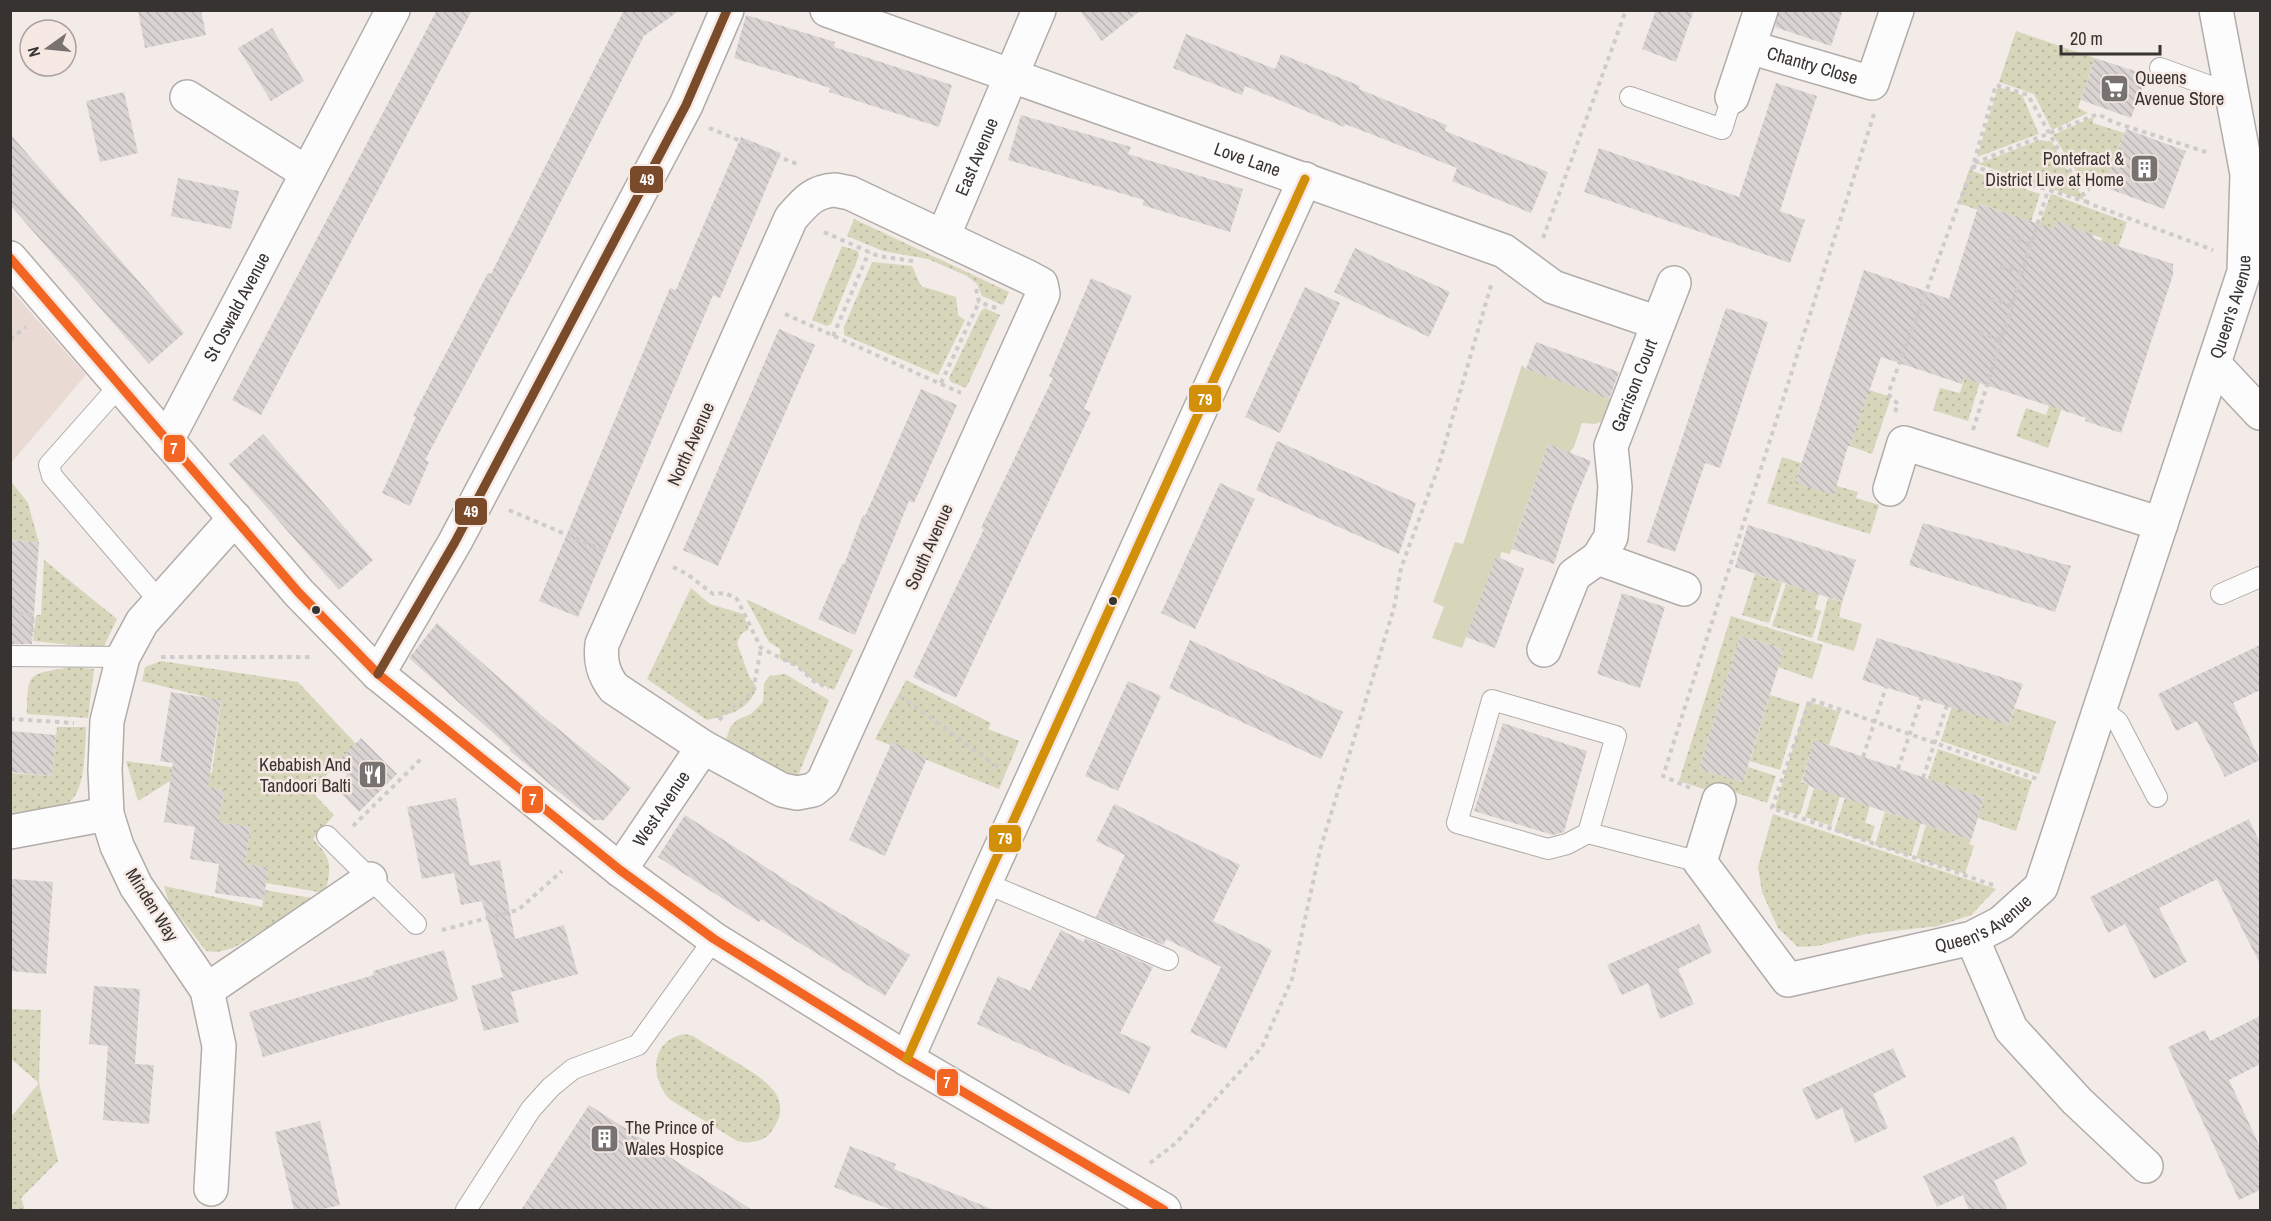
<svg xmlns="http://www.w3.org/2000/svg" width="2271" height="1221" font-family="'Archivo Narrow',sans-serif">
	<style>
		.built { fill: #e9dbd4 }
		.grass { fill: url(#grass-dots) }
		.garden { fill: #d7d6ba }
		.building { fill: url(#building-back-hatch) }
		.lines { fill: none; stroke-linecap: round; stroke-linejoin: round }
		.service-casing { stroke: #b1aca9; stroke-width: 22 }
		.minor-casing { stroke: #b1aca9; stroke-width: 36 }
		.path { stroke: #cecccb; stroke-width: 4; stroke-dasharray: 4.5 4.5; stroke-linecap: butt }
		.service { stroke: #fdfcfc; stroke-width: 20 }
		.minor { stroke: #fdfcfc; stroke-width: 33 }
		.bus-1-casing { stroke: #f6e9e4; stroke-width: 14 }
		.bus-2-casing { stroke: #f6e9e4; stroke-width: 14 }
		.bus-3-casing { stroke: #f6e9e4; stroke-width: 14 }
		.bus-1 { stroke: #f26522; stroke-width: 9 }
		.bus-2 { stroke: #7a4b2a; stroke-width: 9 }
		.bus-3 { stroke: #d18f0a; stroke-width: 9 }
		.bus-dot { fill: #373330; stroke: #f6e9e4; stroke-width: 2 }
		.labels { text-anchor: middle; stroke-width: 5; stroke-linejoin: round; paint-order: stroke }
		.street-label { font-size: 18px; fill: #373330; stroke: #f6e9e4 }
		.poi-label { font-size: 18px; fill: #373330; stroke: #f6e9e4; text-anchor: start }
		.line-badge { stroke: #f6e9e4; stroke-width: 2 }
		.badge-label { font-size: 16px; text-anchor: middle; font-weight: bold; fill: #fff }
	</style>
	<defs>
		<pattern id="grass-dots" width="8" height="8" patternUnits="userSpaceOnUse" patternTransform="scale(1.5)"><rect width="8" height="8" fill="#d7d6ba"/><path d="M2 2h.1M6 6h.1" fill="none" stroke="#b9b8a0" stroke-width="1.8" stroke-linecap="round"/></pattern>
		<pattern id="building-back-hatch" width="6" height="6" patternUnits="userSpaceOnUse" patternTransform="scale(1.5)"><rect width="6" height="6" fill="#d9d4d2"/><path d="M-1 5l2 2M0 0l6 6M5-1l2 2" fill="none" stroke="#bbb6b5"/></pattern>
	</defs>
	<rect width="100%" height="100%" fill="#f2ebe8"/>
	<polygon class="built" points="11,290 86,375 11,463 10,463"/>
	<g class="grass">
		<polygon points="2016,31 2095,58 2078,108 2088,113 2052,130 2034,94 1999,82"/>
		<polygon points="1998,87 2022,95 2039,134 1977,157"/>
		<polygon points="2093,117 2093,123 2124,133 2104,187 2093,183 2089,192 2053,135"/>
		<polygon points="2039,140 2052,142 2084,200 1978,164"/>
		<polygon points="1969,170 2040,194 2026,237 2015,216 1980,204 1978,210 1958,203"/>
		<polygon points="2051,194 2127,222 2111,268 2094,261 2102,238 2057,222 2052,236 2037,230"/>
		<polygon points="854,219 1009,292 1003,305 982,296 977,284 967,276 928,259 883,251 847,236"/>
		<polygon points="842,246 858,251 859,256 831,324 827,326 812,320"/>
		<polygon points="872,262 912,266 921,286 956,297 958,315 965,320 938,375 844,335 844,327"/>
		<polygon points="985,308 1000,315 966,388 951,382 949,378 981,311"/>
		<polygon points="1977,338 1992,343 1968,421 1933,410 1940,388 1960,393"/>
		<polygon points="2063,364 2076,368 2048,448 2016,436 2026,408 2046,415"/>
		<polygon points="1869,390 1891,397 1872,454 1850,446"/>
		<polygon points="1782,457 1801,463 1796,482 1837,486 1858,492 1856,498 1879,505 1870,534 1767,503"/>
		<polygon points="10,480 28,503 39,543 11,540"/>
		<polygon points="44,560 117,619 103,648 33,641 36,615 41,615"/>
		<polygon points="1755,574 1782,583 1769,623 1742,615"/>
		<polygon points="1786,584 1819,594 1815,609 1821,611 1812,638 1772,626"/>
		<path d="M691,588L710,604L743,614L749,629L741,634L737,643L749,676L757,688C747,712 730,714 707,720L647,679Z"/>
		<polygon points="1828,598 1842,602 1839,617 1862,624 1854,651 1817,640"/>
		<polygon points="746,599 853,650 834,690 815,682 797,666 780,659 780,649 769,642"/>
		<polygon points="1731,616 1823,645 1812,679 1778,667 1784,649 1740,636 1699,769 1743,782 1748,767 1776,776 1767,803 1713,785 1710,791 1679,781"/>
		<path d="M161,661L298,682L356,744L336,763L313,793L334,815L313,839C332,859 332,866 325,893L266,883L268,867L245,864L250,827L219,822L224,790L170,781L138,801L126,761L212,773L221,701L142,681L145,667Z"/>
		<path d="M71,667L94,669L88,718L27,714C28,670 28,675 71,667Z"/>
		<polygon points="785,674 829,700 797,778 726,739 731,726 737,720 751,714 763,702 764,684 769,676"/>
		<polygon points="906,680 991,723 988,729 1019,741 999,789 875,739"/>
		<polygon points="1770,695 1800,704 1780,770 1750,761"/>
		<polygon points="1807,701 1840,712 1829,745 1814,741 1801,782 1809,785 1800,815 1775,808"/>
		<polygon points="1952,706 2008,725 2015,708 2056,721 2039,774 1941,741"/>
		<path d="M57,727H86C85,745 86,795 67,803C54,809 26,810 11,813V773L52,776Z"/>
		<polygon points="1938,749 2032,781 2016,831 1978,818 1984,798 1928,779"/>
		<polygon points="1814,788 1840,796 1831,826 1805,817"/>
		<polygon points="1845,798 1870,806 1865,823 1875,826 1870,842 1834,831"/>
		<polygon points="1885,812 1921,823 1911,856 1875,845"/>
		<polygon points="1773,814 1996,889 1971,915 1938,926 1866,934 1817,946 1798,947 1778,928 1762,892 1758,867"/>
		<polygon points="1926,825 1971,840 1969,844 1974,846 1965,874 1916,858"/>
		<polygon points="164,886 262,907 265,890 317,899 233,948 217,952 206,951 169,903"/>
		<polygon points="11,1009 41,1010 39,1083 58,1161 21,1198 25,1210 11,1210 11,1117 39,1083 11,1059"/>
		<path d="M685,1034L693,1036C707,1045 722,1054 736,1062C763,1079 797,1097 771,1132C764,1142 748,1144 737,1141L669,1099C649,1075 651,1040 685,1034Z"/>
	</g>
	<polygon class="garden" points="1522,365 1526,369 1610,399 1615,399 1608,419 1595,424 1582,423 1574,447 1569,453 1548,444 1510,554 1501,552 1500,558 1496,557 1462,648 1432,638 1444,607 1433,602 1455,542 1463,544"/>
	<g class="building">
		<polygon points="138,10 201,10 206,35 145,48"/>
		<polygon points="437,10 472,10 261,415 232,400"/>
		<polygon points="624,10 680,10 644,36 530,263 425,460 429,462 410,506 382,493 416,417 413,416 488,273 491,274"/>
		<polygon points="1079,10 1141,10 1102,41"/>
		<polygon points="1656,10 1694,10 1676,62 1642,49"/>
		<polygon points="1779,10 1843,10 1831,46 1775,27"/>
		<polygon points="746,15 835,42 834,47 952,85 939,127 829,92 830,88 734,58"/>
		<polygon points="272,28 304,81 271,101 238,48"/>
		<polygon points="1186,34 1275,69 1281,54 1360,86 1359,89 1447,125 1445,131 1548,172 1531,213 1452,181 1457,168 1345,124 1344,127 1245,86 1242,95 1173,68"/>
		<polygon points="2095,58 2147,75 2131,118 2081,100"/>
		<polygon points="1776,83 1817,96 1780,211 1805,220 1790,263 1584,192 1599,148 1739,197"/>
		<polygon points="124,92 138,153 100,162 86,101"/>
		<polygon points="1021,115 1131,147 1128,154 1243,189 1230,232 1142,205 1144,200 1008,160"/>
		<polygon points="2126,129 2186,151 2164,209 2104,187"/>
		<polygon points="10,134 184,333 149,364 10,205"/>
		<polygon points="741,137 781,153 720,298 713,295 578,617 539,601 670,288 676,290"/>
		<polygon points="178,178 239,191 231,229 171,216"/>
		<polygon points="1979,204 2054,229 2057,221 2094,235 2093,238 2173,264 2173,275 2121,433 2085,421 2086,418 1964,378 1962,384 1881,357 1850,446 1848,446 1834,495 1795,483 1864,270 1949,299"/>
		<polygon points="1355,248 1450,292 1429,337 1334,292"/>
		<polygon points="1091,278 1132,296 1084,409 1091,412 956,698 913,677 984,529 981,528 1053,378 1049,376"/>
		<polygon points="1305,287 1340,303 1280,433 1245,417"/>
		<polygon points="1726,308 1768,322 1720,468 1705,463 1675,552 1647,542"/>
		<polygon points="779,329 815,345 718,566 683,550"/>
		<polygon points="1536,342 1619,372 1609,399 1526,369"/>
		<polygon points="921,389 957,405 914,503 909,501 855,635 818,619 842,564 844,565 863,515 865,516"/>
		<polygon points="263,434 373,560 339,590 229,464"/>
		<polygon points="1277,441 1416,503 1399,554 1256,490"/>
		<polygon points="1548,444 1591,461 1573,505 1554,564 1512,549"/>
		<polygon points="1220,483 1255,499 1195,629 1161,613"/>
		<polygon points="1923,523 2071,566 2055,612 1909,565"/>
		<polygon points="1748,525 1856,560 1842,602 1735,567"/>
		<polygon points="10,540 39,543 32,644 10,644"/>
		<polygon points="1496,556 1524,569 1495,648 1466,637"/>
		<polygon points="1622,593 1665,607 1640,688 1597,674"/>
		<polygon points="437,623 540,714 631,788 604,820 594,820 577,807 509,750 511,749 409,658"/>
		<polygon points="1740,636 1784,649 1743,782 1699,769"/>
		<polygon points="1877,638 2023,684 2008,725 1862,680"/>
		<polygon points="1190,640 1343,712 1321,759 1169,688"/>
		<polygon points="2260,645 2260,690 2233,703 2260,760 2225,777 2197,721 2176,731 2158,694"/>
		<polygon points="1128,681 1161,696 1118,791 1085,776"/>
		<polygon points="171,692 221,700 208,787 224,790 219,822 250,827 245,864 268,867 264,900 215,893 219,864 190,859 195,827 164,822 173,763 160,761"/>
		<polygon points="1503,723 1587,751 1564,832 1553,835 1474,811"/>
		<polygon points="10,731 56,735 52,776 10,772"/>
		<polygon points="361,738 397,774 359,812 335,787 347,775 336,763"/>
		<polygon points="1814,740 1984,798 1971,840 1814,788 1802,781"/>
		<polygon points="892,742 927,758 885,856 849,840"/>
		<polygon points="456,798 470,866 500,860 515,939 564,925 578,974 511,992 519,1022 484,1031 471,986 503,977 482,901 461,905 454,873 422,879 407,807"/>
		<polygon points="1114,804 1240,865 1213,921 1272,950 1226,1049 1190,1032 1221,967 1166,939 1164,945 1096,917 1125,855 1096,841"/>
		<polygon points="685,815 806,893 910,955 885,996 761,919 759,922 658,857"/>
		<polygon points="2249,819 2260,843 2260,964 2217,879 2159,908 2187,962 2154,979 2125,924 2108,933 2090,897"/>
		<polygon points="12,879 53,882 46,974 10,971"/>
		<polygon points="1699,924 1712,952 1678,969 1694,1004 1660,1019 1648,983 1622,995 1607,965"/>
		<polygon points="1061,930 1084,942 1085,938 1153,967 1120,1033 1151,1047 1129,1094 977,1024 998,976 1030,991"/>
		<polygon points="444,950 458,1000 263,1057 249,1012 374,975 373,971"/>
		<polygon points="94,986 140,989 135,1064 154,1065 149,1124 103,1120 108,1046 89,1044"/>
		<polygon points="2260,1016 2260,1064 2229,1080 2260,1147 2260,1190 2239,1200 2168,1047 2205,1030 2210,1041"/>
		<polygon points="1893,1048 1906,1077 1873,1094 1888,1128 1855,1143 1842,1108 1816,1120 1802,1089"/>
		<polygon points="589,1105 752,1210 521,1210"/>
		<polygon points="320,1121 340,1205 319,1210 294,1210 275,1132"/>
		<polygon points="2014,1136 2027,1164 1994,1181 2008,1210 1969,1210 1963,1195 1937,1207 1923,1176"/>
		<polygon points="850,1146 896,1164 894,1169 994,1210 892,1210 834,1187"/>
	</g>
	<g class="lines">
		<defs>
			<g id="service">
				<polyline points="2160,68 2232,94"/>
				<polyline points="1630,97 1722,129 1732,97"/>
				<polyline points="119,386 49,465 52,476 160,602"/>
				<polyline points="2221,594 2260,577"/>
				<polyline points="10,656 123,657"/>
				<polyline points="2100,708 2118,722 2157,797"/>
				<polyline points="1588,833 1616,736 1492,700 1457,823 1548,849 1567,844 1588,833 1700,862"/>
				<polyline points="327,836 416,924"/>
				<polyline points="985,883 1168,960"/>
				<polyline points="466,1210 531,1109 551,1087 573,1069 638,1045 714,939"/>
			</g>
			<g id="minor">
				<path id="s1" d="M827,10L1504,251L1553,287L1658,323"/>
				<path id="s2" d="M1749,47L1872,83L1897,10"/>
				<polyline points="187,97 307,173"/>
				<polyline points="1732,97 1761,10"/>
				<path d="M835,190L850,193L1028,277L1041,284L1043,294L823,782L813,790L797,793L782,790L703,747L614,688C603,674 600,661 602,644L791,218C805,202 814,191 835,190Z"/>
				<path id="s3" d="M943,237L1039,10"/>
				<polyline points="10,258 299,593 378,674 620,870 714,939 907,1059 1164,1210"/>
				<polyline points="2214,364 2260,413"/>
				<path id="s4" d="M167,440L393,10"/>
				<polyline points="1890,489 1904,443 2161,524"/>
				<polyline points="1598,558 1684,589"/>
				<path id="s5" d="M1544,650L1574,575L1598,558L1611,537L1615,487L1611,446L1674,283"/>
				<polyline points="378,674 455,542 686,105 727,10"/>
				<path id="s6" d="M1719,800L1700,862L1788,980L1972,938L2001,923L2041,887L2244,272L2247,174L2216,10"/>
				<polyline points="10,832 107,814"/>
				<path id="s7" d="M620,870L703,747"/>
				<polyline points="1972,938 2011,1029 2077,1101 2146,1166"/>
				<polyline points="207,990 370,879"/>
				<polyline points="907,1059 985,883 1305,179"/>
				<polyline points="211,1189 219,1046 207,990 136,886 117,846 107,814 105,770 107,721 123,657 142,622 235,518"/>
			</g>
		</defs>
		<use href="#service" class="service-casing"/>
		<use href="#minor" class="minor-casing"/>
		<g class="path">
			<polyline points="709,128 799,165"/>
			<polyline points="1974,162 1996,85 2028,95 2088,203 2213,250"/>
			<polyline points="1972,166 2087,202"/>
			<polyline points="824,232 878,256 913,261"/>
			<polyline points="2009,237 2031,244"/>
			<polyline points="1543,238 1626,10"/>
			<polyline points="2000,267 2022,273"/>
			<polyline points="976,289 979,302 999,309"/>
			<polyline points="1990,299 2012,305"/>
			<polyline points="785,314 961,393"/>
			<polyline points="1979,333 2001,340"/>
			<polyline points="833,336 869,252"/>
			<polyline points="10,339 26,327"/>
			<polyline points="941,383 979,302"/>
			<polyline points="1895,412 1898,404 1888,394 1974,163 2098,114 2113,122 2209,153"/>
			<polyline points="1973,430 2048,190"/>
			<polyline points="509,510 607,552"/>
			<polyline points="673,567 687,574 713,594 725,593 737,599 761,648 797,666 815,682 829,688"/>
			<polyline points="10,613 33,615 32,632"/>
			<polyline points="161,657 313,657"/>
			<path d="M899,696C934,718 965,745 1000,768"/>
			<polyline points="10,719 74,723"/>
			<polyline points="719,720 730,709 743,701 753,691 761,648"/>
			<polyline points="1863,757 1886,687"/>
			<polyline points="1898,769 1922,697"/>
			<polyline points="1923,778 1947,705"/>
			<polyline points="1690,788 1663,776 1874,114"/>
			<polyline points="353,826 423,757"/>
			<polyline points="1993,885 1772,808 1810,699 2040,780"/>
			<polyline points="442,930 518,910 562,871"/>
			<polyline points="1150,1163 1176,1143 1262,1047 1292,979 1320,850 1394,608 1401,568 1437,471 1492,282"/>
		</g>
		<use href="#service" class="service"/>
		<use href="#minor" class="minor"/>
		<defs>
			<polyline id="bus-1" points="10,258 299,593 378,674 620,870 714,939 907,1059 1164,1210"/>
			<polyline id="bus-2" points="378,674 455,542 686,105 727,10"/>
			<polyline id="bus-3" points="907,1059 985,883 1305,179"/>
		</defs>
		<use href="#bus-1" class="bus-1-casing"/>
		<use href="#bus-2" class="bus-2-casing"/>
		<use href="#bus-3" class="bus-3-casing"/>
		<use href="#bus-1" class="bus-1"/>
		<use href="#bus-2" class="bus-2"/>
		<use href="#bus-3" class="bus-3"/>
	</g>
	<defs>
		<symbol id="supermarket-square" viewBox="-11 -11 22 22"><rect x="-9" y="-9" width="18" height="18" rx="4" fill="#787370" stroke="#f6e9e4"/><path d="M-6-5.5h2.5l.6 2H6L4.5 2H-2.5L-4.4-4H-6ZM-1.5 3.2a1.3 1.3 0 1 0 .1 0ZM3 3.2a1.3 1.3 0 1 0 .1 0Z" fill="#fff"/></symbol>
		<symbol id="building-square" viewBox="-11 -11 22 22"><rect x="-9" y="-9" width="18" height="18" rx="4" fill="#787370" stroke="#f6e9e4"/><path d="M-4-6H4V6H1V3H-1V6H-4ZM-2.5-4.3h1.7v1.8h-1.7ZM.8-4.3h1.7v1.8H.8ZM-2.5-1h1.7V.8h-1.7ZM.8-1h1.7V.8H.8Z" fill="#fff"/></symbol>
		<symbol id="restaurant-square" viewBox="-11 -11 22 22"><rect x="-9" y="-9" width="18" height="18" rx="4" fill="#787370" stroke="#f6e9e4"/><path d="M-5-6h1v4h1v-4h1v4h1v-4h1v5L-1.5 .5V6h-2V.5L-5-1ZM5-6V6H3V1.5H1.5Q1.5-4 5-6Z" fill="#fff"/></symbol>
	</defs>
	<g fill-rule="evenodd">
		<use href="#supermarket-square" x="2098" y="72" width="33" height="33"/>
		<use href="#building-square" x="2128" y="152" width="33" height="33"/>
		<use href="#restaurant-square" x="356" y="758" width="33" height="33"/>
		<use href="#building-square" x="588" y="1122" width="33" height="33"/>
	</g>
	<g class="bus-dot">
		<circle cx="1113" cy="601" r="5"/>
		<circle cx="316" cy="610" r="5"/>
	</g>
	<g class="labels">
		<g class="street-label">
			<text dy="6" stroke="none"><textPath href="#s2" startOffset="66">Chantry Close</textPath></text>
			<text dy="6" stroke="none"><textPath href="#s3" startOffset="87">East Avenue</textPath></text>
			<text dy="6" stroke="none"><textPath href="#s1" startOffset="446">Love Lane</textPath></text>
			<text dy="6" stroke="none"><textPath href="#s6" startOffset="1098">Queen's Avenue</textPath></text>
			<text dy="6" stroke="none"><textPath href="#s4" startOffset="150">St Oswald Avenue</textPath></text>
			<text dy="6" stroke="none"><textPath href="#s5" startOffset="291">Garrison Court</textPath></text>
			<text transform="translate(691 444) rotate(-66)" y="6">North Avenue</text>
			<text transform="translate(929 547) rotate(-66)" y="6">South Avenue</text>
			<text dy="6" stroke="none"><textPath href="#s7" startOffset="74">West Avenue</textPath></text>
			<text transform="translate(152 905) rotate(58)" y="6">Minden Way</text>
			<text dy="6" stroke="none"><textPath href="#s6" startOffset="417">Queen's Avenue</textPath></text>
		</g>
		<g class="poi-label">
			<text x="2135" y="84">Queens<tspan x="2135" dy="21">Avenue Store</tspan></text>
			<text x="2124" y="165" text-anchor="end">Pontefract &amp;<tspan x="2124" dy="21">District Live at Home</tspan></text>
			<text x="351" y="771" text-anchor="end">Kebabish And<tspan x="351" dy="21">Tandoori Balti</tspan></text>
			<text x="625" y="1134">The Prince of<tspan x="625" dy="21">Wales Hospice</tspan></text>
		</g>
	</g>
	<g class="line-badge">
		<rect x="629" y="165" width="35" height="29" rx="6" fill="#7a4b2a"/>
		<rect x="1188" y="384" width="34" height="29" rx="6" fill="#d18f0a"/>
		<rect x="163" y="434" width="23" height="29" rx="6" fill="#f26522"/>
		<rect x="454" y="497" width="34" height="29" rx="6" fill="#7a4b2a"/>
		<rect x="521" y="785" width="23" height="29" rx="6" fill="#f26522"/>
		<rect x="988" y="824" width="34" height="29" rx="6" fill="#d18f0a"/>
		<rect x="936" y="1068" width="23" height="29" rx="6" fill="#f26522"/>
	</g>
	<g class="badge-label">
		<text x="647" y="185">49</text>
		<text x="1205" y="405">79</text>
		<text x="174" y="454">7</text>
		<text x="471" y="517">49</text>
		<text x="533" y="805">7</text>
		<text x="1005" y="844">79</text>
		<text x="947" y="1088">7</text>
	</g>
	<rect width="2271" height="1221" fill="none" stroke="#373330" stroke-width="24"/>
	<g transform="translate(48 48) rotate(255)"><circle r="28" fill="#f6e9e4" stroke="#aaa09c" stroke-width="1.5"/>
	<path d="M0-4.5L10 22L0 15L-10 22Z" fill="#787370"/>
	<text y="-9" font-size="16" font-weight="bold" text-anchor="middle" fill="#373330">N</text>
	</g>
	<path d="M2061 45v9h99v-9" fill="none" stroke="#373330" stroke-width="3"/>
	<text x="2070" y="45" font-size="18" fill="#373330" stroke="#f6e9e4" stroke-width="4.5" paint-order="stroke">20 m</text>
</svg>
